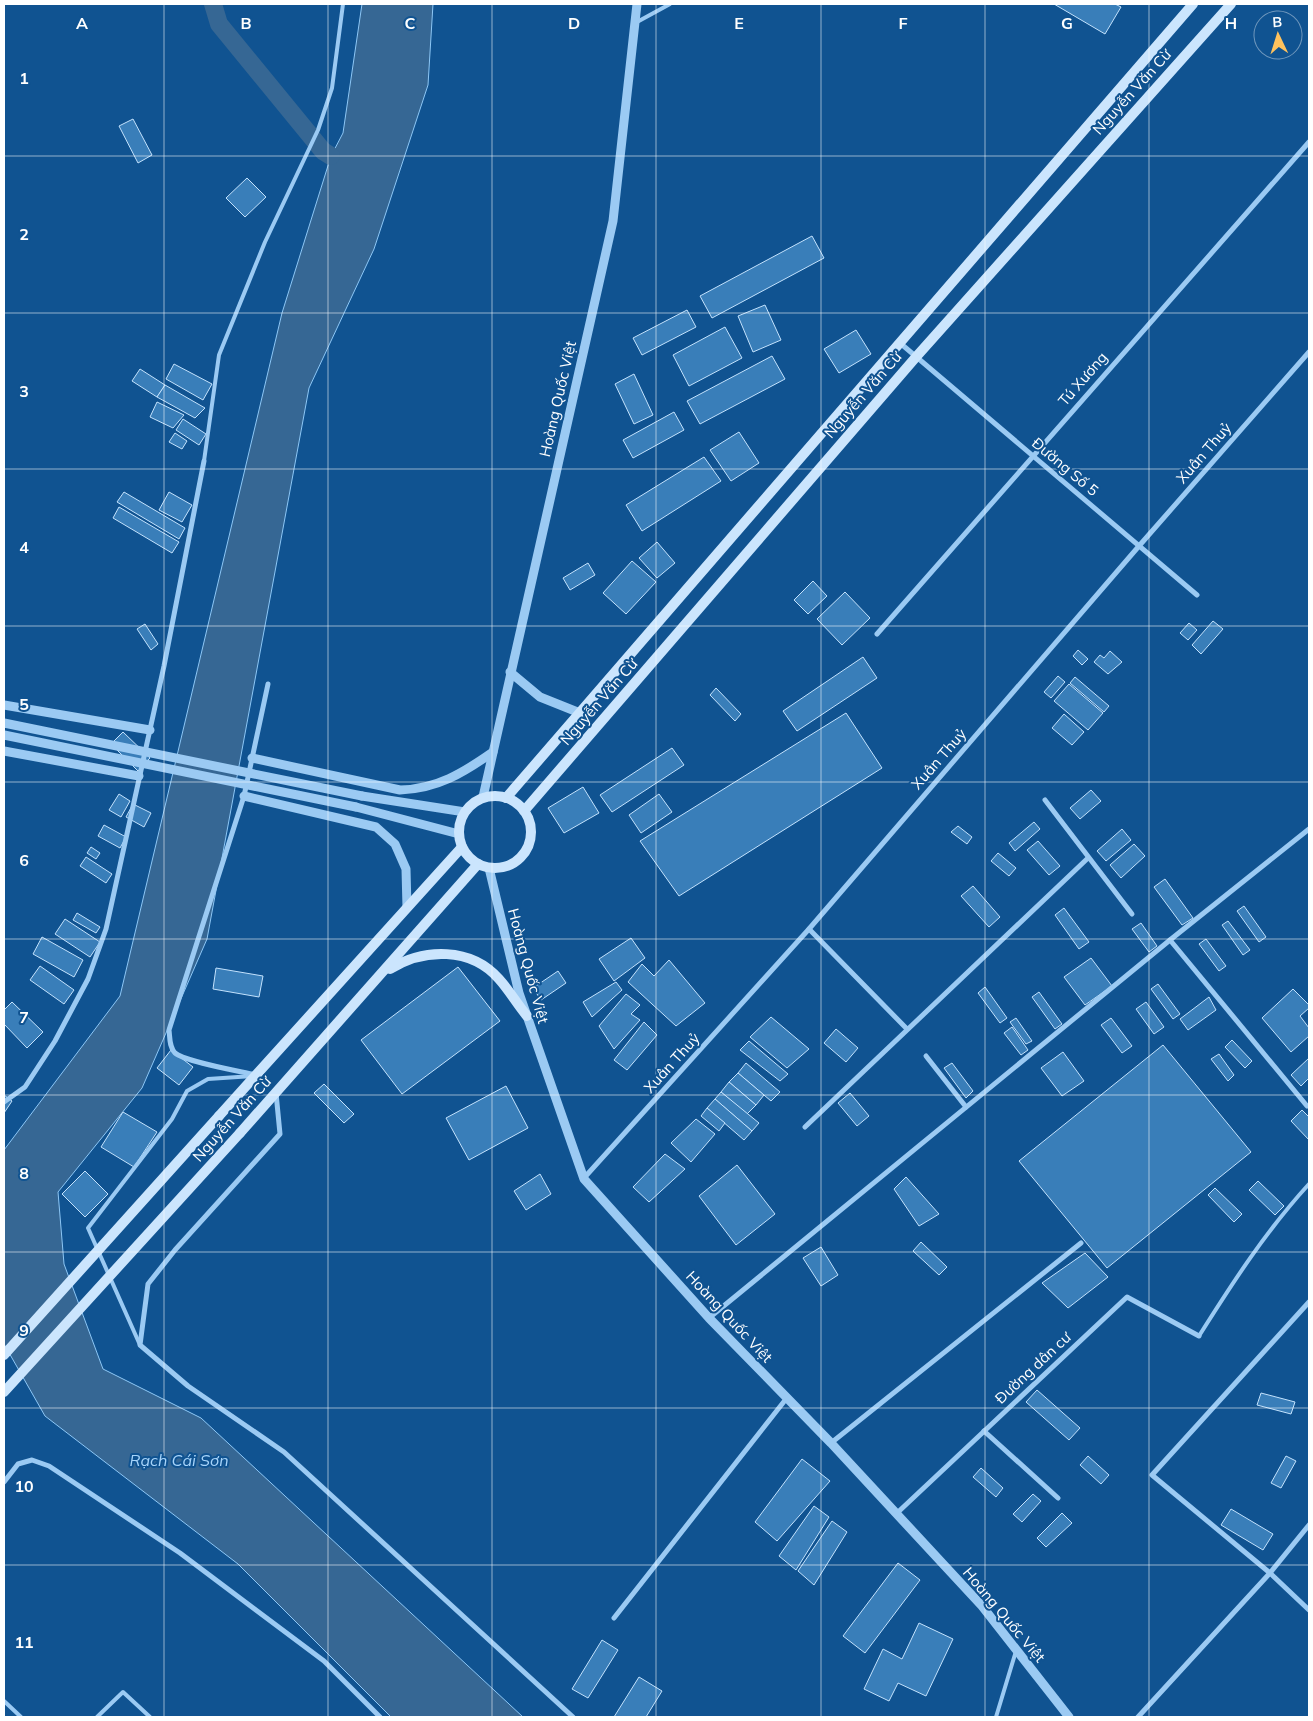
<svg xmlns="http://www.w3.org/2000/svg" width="1313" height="1721" font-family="Mulish,sans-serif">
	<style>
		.water { fill: #366794; stroke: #8dc7f6 }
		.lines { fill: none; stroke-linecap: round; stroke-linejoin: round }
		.canal { stroke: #366794; stroke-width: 18 }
		.building { fill: #397eb9; stroke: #c3e2fd }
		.service { stroke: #9bcaf3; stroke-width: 4 }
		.minor { stroke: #9bcaf3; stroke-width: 5 }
		.tertiary { stroke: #9bcaf3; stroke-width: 9 }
		.secondary { stroke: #cbe5fd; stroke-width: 10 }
		.tertiary-bridge { stroke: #9bcaf3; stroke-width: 9 }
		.secondary-bridge { stroke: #cbe5fd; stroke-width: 10 }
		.grid { fill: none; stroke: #fff; stroke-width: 1; stroke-opacity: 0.55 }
		.labels { text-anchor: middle; stroke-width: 4; stroke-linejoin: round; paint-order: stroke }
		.street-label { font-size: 15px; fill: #fff; stroke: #105391 }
		.water-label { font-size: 16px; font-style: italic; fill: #a7d4fa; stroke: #105391 }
		.grid-label { font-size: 16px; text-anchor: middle; font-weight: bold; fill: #fff; stroke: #105391; stroke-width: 4; stroke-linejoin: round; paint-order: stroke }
	</style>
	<rect width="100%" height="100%" fill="#105391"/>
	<polygon class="water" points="362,4 433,4 428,85 374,249 309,388 207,939 142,1088 58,1192 64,1264 103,1369 201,1418 523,1717 391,1717 238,1564 45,1416 4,1344 4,1150 120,996 282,313 331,156 343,133"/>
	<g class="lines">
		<polyline class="canal" points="213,4 219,24 323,151 331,156"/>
	</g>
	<g class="building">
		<polygon points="1054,4 1115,4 1121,7 1105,34"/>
		<polygon points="133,119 152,155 138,163 119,126"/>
		<polygon points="247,178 266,197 245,217 226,198"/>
		<polygon points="812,236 824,258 712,318 700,296"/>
		<polygon points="765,305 781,340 753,352 738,316"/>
		<polygon points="687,310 696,327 642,355 633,338"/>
		<polygon points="725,327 742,358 689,386 673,355"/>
		<polygon points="856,330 871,354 839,373 824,349"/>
		<polygon points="772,356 785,379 700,424 687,401"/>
		<polygon points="174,364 212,384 203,400 166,379"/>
		<polygon points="140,369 165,385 157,397 132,381"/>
		<polygon points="634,374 653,415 634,424 615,384"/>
		<polygon points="165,385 205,408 195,418 157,397"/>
		<polygon points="157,402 184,415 173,428 150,417"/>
		<polygon points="674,412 684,430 633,458 623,440"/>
		<polygon points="183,419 206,434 199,445 176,430"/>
		<polygon points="739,432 759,463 731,481 710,450"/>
		<polygon points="175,433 187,441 182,449 169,442"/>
		<polygon points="704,457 721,481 642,531 626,505"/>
		<polygon points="124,492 185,528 179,539 117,502"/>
		<polygon points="169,492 192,505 182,522 159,510"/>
		<polygon points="119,507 179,542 172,553 113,518"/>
		<polygon points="657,542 675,563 657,578 639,558"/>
		<polygon points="632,561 656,582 626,614 603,593"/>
		<polygon points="588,563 595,575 570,590 563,578"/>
		<polygon points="813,581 827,596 808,614 794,600"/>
		<polygon points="845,592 870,618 842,645 817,619"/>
		<polygon points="1213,621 1223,629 1201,654 1192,645"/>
		<polygon points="1189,623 1197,630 1188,640 1180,633"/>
		<polygon points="145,624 158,644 151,650 137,629"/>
		<polygon points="1078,650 1088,659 1082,665 1073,656"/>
		<polygon points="1110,651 1122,662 1108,674 1094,662 1100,655 1104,658"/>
		<polygon points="863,657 877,678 797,731 783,711"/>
		<polygon points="1058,676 1065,682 1051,698 1044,692"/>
		<polygon points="1075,677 1109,706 1104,712 1070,683"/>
		<polygon points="1069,684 1103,713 1088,730 1054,701"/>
		<polygon points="716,688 741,714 735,721 710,695"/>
		<polygon points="846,713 882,768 679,896 640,841"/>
		<polygon points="1064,714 1084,732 1072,745 1052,728"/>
		<polygon points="123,732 150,758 138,771 111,744"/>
		<polygon points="672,748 684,765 612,812 600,795"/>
		<polygon points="583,787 599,813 564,833 548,808"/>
		<polygon points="1091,790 1101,801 1080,819 1070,808"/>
		<polygon points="119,794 130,801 121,817 109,810"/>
		<polygon points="659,794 672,812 641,833 629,815"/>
		<polygon points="133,804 151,813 144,827 126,817"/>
		<polygon points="1034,822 1040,829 1015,851 1009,843"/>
		<polygon points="104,825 126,837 120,848 98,836"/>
		<polygon points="958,826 972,837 967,844 951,832"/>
		<polygon points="1122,829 1131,840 1106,861 1097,851"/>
		<polygon points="1038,841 1060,866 1049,875 1027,850"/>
		<polygon points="1134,844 1145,856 1121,878 1110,865"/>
		<polygon points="91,847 100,853 96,859 87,853"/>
		<polygon points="998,853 1016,868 1009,876 991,861"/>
		<polygon points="86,857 112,874 106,883 80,866"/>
		<polygon points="1165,879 1193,918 1182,925 1154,887"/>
		<polygon points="973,886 1000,917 989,927 961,896"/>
		<polygon points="1244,906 1266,937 1259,942 1237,911"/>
		<polygon points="1064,908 1089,942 1079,949 1055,915"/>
		<polygon points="77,913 100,927 96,933 73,920"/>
		<polygon points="65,919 100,942 90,957 55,934"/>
		<polygon points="1228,921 1250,950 1243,955 1222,925"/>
		<polygon points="1141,923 1157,946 1149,952 1132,929"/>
		<polygon points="42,937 83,960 74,977 33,954"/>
		<polygon points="631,938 645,958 614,981 599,959"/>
		<polygon points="1206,939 1226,966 1219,971 1199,944"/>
		<polygon points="1091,958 1112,986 1085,1005 1064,977"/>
		<polygon points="669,960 705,1003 676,1026 628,982 642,964 654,976"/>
		<polygon points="40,966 74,990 64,1004 30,980"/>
		<polygon points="458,967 500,1021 402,1094 361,1040"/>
		<polygon points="216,968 263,976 259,997 213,989"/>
		<polygon points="558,971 566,983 541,1000 533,988"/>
		<polygon points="616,982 622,990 592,1017 583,1002"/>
		<polygon points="1158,984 1180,1014 1173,1019 1151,989"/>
		<polygon points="985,987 1007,1018 1000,1023 978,993"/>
		<polygon points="1293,989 1309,1005 1309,1008 1300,1016 1309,1028 1309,1036 1291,1052 1262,1018"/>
		<polygon points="1039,992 1062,1024 1055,1029 1032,997"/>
		<polygon points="626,994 640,1005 631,1014 640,1020 614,1049 599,1026"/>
		<polygon points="1209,997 1216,1010 1188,1030 1180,1019"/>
		<polygon points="12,1002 43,1032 27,1048 4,1024 4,1010"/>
		<polygon points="1146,1002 1164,1027 1154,1034 1136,1009"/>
		<polygon points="771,1017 809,1049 787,1068 750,1037"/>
		<polygon points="1016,1018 1032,1041 1026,1044 1010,1022"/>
		<polygon points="1111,1018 1132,1046 1122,1053 1101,1025"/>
		<polygon points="644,1022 657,1035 627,1070 614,1060"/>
		<polygon points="1012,1027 1028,1050 1021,1055 1004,1033"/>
		<polygon points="836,1029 858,1048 846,1062 824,1043"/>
		<polygon points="1232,1040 1252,1061 1245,1068 1225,1047"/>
		<polygon points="749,1041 788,1074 780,1081 740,1050"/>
		<polygon points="1163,1045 1251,1152 1107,1268 1019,1161"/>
		<polygon points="171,1050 193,1067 179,1085 157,1068"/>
		<polygon points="1063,1052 1084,1081 1062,1096 1041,1068"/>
		<polygon points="1219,1054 1234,1075 1228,1081 1211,1059"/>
		<polygon points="1309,1058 1309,1078 1301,1086 1291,1075"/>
		<polygon points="746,1063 780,1092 771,1101 738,1073"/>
		<polygon points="952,1063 973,1091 966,1098 944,1068"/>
		<polygon points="738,1073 764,1095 756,1105 729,1082"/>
		<polygon points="729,1082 756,1105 747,1114 721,1092"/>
		<polygon points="324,1084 354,1114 344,1123 314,1093"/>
		<polygon points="506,1086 528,1128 469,1160 446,1118"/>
		<polygon points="721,1092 759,1123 752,1131 715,1099"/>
		<polygon points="850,1093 869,1116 857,1126 838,1103"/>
		<polygon points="4,1095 12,1101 4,1113"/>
		<polygon points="715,1099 752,1131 744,1140 707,1108"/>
		<polygon points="707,1108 725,1123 719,1131 701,1116"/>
		<polygon points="1302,1110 1309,1117 1309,1140 1291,1121"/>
		<polygon points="123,1112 157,1132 134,1167 101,1147"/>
		<polygon points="696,1119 715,1134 691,1162 671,1143"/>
		<polygon points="665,1154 685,1169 649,1202 633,1187"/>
		<polygon points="737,1165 775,1214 736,1245 699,1196"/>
		<polygon points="85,1171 108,1194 85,1217 62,1194"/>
		<polygon points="540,1174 551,1194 526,1210 514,1191"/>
		<polygon points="906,1177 939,1214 919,1226 894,1189"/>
		<polygon points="1258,1181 1284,1206 1275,1215 1249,1190"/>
		<polygon points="1215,1188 1242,1214 1234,1222 1208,1195"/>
		<polygon points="921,1242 947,1267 939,1275 913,1251"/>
		<polygon points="821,1247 838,1275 821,1286 803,1258"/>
		<polygon points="1085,1253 1108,1277 1068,1308 1042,1283"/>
		<polygon points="1037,1390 1080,1428 1069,1440 1026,1402"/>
		<polygon points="1261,1393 1295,1402 1291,1414 1257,1405"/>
		<polygon points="1088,1456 1109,1475 1101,1484 1080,1465"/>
		<polygon points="1286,1456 1296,1461 1281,1488 1271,1483"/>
		<polygon points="802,1459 830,1481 777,1541 755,1522"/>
		<polygon points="981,1468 1003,1488 996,1497 973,1477"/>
		<polygon points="1033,1494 1041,1501 1022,1522 1013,1514"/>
		<polygon points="814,1506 829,1517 796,1570 779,1556"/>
		<polygon points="1231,1509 1273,1534 1263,1550 1221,1525"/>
		<polygon points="1062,1513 1072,1523 1046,1547 1037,1538"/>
		<polygon points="832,1521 847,1532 814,1585 798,1571"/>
		<polygon points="898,1563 920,1580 865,1653 843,1636"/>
		<polygon points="919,1623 953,1639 926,1696 898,1683 889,1701 864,1689 883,1649 902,1659"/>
		<polygon points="602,1640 618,1650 588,1698 572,1689"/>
		<polygon points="639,1677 662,1691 646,1717 614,1717"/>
	</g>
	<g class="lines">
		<g class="service">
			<polyline points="637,22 670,4"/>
			<polyline points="204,461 219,355 265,242 318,130 332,88 343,4"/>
			<path d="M1199,1336C1233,1282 1266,1231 1309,1184"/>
			<polyline points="140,1345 88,1228 172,1119 187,1091 208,1079 253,1076"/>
			<polyline points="4,1701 21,1717"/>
			<polyline points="97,1717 123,1692 150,1717"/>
			<polyline points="996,1717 1016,1651"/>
		</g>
		<g class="minor">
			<polyline points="900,343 1197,595"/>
			<polyline points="877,634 1309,142"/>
			<polyline points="1045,800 1132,914"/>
			<polyline points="809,929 907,1029"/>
			<polyline points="1170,940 1307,1106"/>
			<polyline points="926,1056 966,1107"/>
			<path d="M256,1075C239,1071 186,1062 175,1053C169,1047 170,1037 169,1030L244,796L268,684"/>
			<polyline points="276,1093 280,1134 175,1250 148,1284 140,1345 188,1386 284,1452 573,1717"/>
			<polyline points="4,1102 25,1087 55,1041 88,979 106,929 164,666 204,461"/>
			<polyline points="805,1127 1088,858"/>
			<polyline points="584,1178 809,929 1139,546 1309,352"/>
			<polyline points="1309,1302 1152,1475 1270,1573 1309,1610"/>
			<polyline points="709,1318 1170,940 1309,829"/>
			<polyline points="984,1431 1058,1498"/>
			<polyline points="831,1443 1081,1243"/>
			<polyline points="4,1482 18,1464 32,1460 49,1466 180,1553 324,1661 380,1717"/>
			<polyline points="896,1514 1127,1297 1199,1336"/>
			<polyline points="614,1618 786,1399"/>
			<polyline points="1138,1717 1270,1573 1309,1525"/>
		</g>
		<g class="tertiary">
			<polyline points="510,672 540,697 580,713"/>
			<polyline points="4,705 150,730"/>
			<polyline points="4,751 139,776"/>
			<path d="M252,758L400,790C437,789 463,773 493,752"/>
			<polyline points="244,796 376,827 395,844 406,869 407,908"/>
			<polyline points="362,796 465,812"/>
			<polyline points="483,797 613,221 637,4"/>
			<polyline points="356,807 459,834"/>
			<polyline points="489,868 519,993 584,1179 709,1318 831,1443 982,1606 1069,1717"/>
		</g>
		<g class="secondary">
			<circle cx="495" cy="832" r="36"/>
			<polyline points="506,798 1193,4"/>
			<polyline points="524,811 916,357 1231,4"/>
			<path d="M390,969C424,948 471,947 499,979C509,990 517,1004 527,1016"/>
			<polyline points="219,1116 462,847"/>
			<polyline points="240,1133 478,864"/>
		</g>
		<g class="tertiary-bridge">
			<polyline points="4,723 362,796"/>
			<polyline points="4,735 356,807"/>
		</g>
		<g class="secondary-bridge">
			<polyline points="4,1355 219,1116"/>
			<polyline points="4,1392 240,1133"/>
		</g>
	</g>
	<path class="grid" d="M164,4V1717M328,4V1717M492,4V1717M656,4V1717M821,4V1717M985,4V1717M1149,4V1717M4,156H1309M4,313H1309M4,469H1309M4,626H1309M4,782H1309M4,939H1309M4,1095H1309M4,1252H1309M4,1408H1309M4,1565H1309"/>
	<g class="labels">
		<g class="street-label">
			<text transform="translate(1132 92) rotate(-48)" y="5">Nguyễn Văn Cừ</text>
			<text transform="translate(1083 379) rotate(-49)" y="5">Tú Xương</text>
			<text transform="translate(863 395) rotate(-49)" y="5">Nguyễn Văn Cừ</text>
			<text transform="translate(558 399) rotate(-77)" y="5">Hoàng Quốc Việt</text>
			<text transform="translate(1204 453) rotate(-49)" y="5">Xuân Thuỷ</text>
			<text transform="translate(1065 467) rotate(40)" y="5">Đường Số 5</text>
			<text transform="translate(599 702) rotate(-49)" y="5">Nguyễn Văn Cừ</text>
			<text transform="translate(939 759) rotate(-49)" y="5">Xuân Thuỷ</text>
			<text transform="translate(528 966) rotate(75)" y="5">Hoàng Quốc Việt</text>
			<text transform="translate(672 1063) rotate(-48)" y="5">Xuân Thuỷ</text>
			<text transform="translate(232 1119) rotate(-48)" y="5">Nguyễn Văn Cừ</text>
			<text transform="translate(729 1317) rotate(47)" y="5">Hoàng Quốc Việt</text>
			<text transform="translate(1033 1368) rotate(-43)" y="5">Đường dân cư</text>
			<text transform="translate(1004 1615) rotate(50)" y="5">Hoàng Quốc Việt</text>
		</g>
		<g class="water-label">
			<text x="179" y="1466">Rạch Cái Sơn</text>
		</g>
	</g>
	<g class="grid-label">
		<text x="82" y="29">A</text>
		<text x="246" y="29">B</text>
		<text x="410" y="29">C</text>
		<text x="574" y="29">D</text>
		<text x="739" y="29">E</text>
		<text x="903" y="29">F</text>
		<text x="1067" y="29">G</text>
		<text x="1231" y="29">H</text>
		<text x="24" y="84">1</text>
		<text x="24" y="240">2</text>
		<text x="24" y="397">3</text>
		<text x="24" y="553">4</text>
		<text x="24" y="710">5</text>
		<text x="24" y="866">6</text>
		<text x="24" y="1023">7</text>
		<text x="24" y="1179">8</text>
		<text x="24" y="1336">9</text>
		<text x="24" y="1492">10</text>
		<text x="24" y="1648">11</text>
	</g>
	<rect width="1313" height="1721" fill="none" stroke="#ffffff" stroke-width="10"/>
	<g transform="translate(1278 35) rotate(356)"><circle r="24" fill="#105391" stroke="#7098bd"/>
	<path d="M0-4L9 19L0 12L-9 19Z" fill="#ffc25d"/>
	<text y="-8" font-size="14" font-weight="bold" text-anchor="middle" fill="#ffffff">B</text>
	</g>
</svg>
